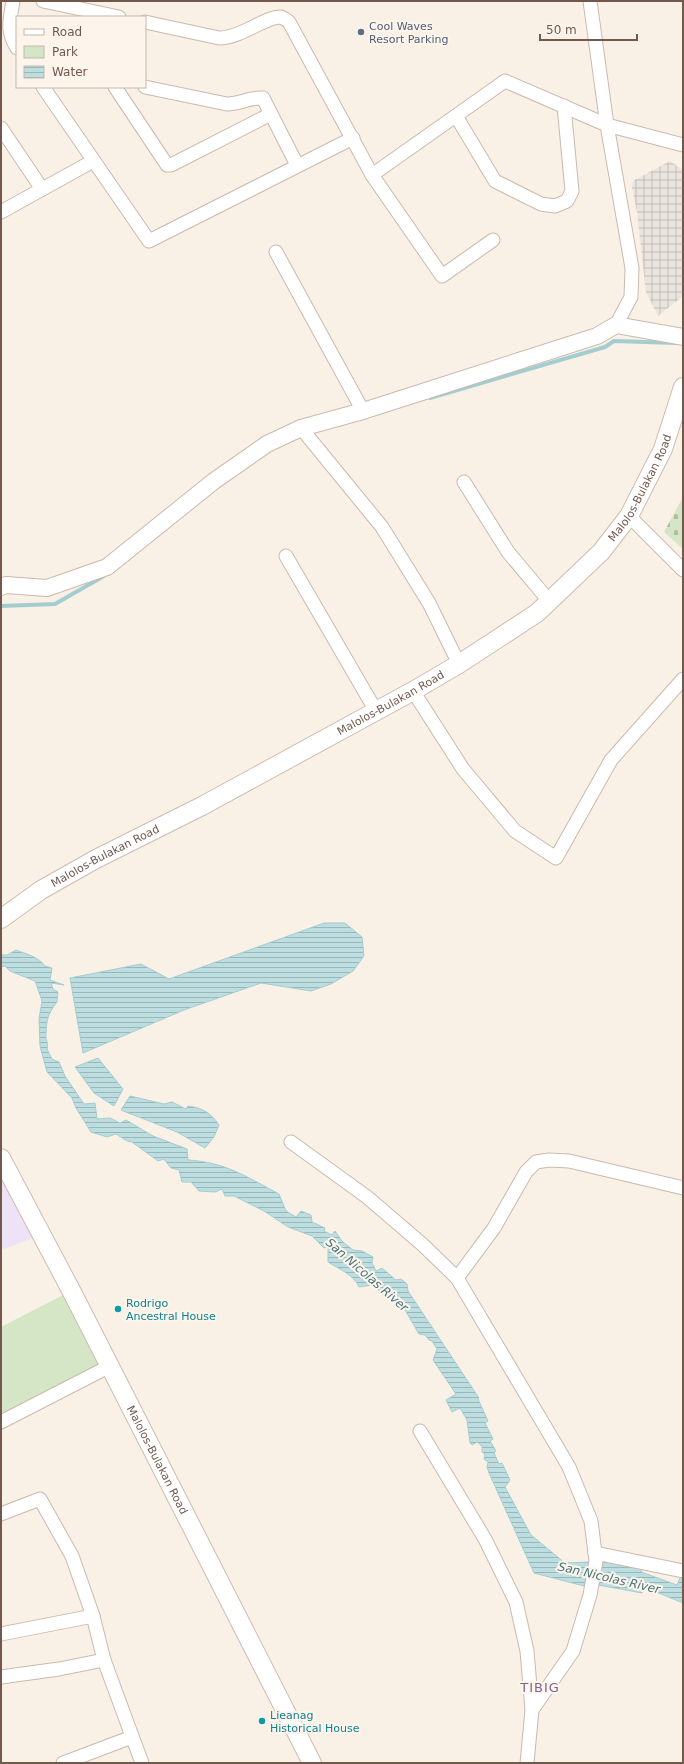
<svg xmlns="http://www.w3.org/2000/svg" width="684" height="1764" font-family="'DejaVu Sans',sans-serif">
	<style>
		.industrial { fill: url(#industrial-grid) }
		.education { fill: #eee3f6 }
		.cemetery { fill: url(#cemetery-stones) }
		.park { fill: #d4e6c6 }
		.water { fill: url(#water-rules); stroke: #a4cdd2 }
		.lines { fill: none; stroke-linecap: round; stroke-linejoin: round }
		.stream { stroke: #a4cdd2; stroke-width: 4 }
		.minor-casing { stroke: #cab9ad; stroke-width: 15 }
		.tertiary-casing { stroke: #cab9ad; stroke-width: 18 }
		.secondary-casing { stroke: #cfbbae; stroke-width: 20 }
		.minor { stroke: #fff; stroke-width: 13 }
		.tertiary { stroke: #fff; stroke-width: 16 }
		.secondary { stroke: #fff; stroke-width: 18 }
		.service-dot { fill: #5c6f8a; stroke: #fdf5ec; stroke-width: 1.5 }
		.culture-dot { fill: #0f9aa8; stroke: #fdf5ec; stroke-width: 1.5 }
		.labels { text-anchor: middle; stroke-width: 4; stroke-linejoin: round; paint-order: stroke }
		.service-label { font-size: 11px; fill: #4e5e75; stroke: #fdf5ec; text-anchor: start }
		.street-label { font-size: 11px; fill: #70584d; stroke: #fdf5ec }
		.culture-label { font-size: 11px; fill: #0d838f; stroke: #fdf5ec; text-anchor: start }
		.water-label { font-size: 12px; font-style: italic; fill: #46757b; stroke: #fdf5ec }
		.quarter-label { font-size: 13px; letter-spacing: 1px; fill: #7d668c; stroke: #fdf5ec }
	</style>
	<defs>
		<pattern id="industrial-grid" width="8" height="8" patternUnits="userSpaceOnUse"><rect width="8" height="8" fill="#eae4df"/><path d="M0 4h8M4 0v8" fill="none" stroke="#c2bcb7"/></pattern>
		<pattern id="cemetery-stones" width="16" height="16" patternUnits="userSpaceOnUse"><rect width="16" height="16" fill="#d4e6c6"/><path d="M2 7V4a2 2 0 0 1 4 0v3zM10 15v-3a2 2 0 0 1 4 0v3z" fill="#b0bda3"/></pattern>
		<pattern id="water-rules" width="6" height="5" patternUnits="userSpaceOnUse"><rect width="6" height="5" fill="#bcdee1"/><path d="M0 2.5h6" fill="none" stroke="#9db7b9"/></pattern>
	</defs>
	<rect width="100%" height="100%" fill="#faf1e6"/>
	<polygon class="industrial" points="670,161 683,170 683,296 658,316 646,292 637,212 632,187 633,181"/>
	<polygon class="education" points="1,1174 34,1238 1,1250"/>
	<polygon class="cemetery" points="683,497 683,549 664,532"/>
	<polygon class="park" points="65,1294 103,1367 1,1415 1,1327"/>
	<g class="water">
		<polygon points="324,923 345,923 362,937 364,956 353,971 331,984 311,991 261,983 184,1010 83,1053 70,978 141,964 169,979"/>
		<path d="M16,950C26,954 39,957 45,966L52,968L50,980L64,985L51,983L53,989L58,992L57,1002C49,1012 46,1020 46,1034C45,1040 49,1042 47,1049L52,1059L59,1062L65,1076L84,1104L95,1103L97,1119L110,1118L120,1123L126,1120L153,1136L187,1149L188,1160C225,1162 247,1177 279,1194L286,1211L296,1217L301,1211L311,1215L312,1222L325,1228L324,1231L332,1235L335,1231L342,1241L353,1250L362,1251L373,1257L372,1263L376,1271L382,1268L396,1280L401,1279L407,1284L408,1291L479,1398L478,1399L488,1421L485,1423L493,1439L490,1441L496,1451L494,1453L499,1464L502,1463L510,1480L505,1487L531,1535L565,1563L589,1562L584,1586L534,1573L489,1473L487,1467L488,1462L484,1459L485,1454L482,1452V1446L477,1442L472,1445L470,1443L467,1420L460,1408L452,1412L446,1400L456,1394L433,1360L437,1349L432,1341L429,1340L425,1335L419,1334L405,1310L392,1297L388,1300L373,1285L359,1287C354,1275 339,1269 328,1262V1247L324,1248L312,1236L288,1227L264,1211L234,1196H225L222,1189L215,1192L199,1191L191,1182H182L179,1170L171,1168L164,1159L158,1161L132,1142L127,1141L116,1134L107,1137L91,1132L76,1108L72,1098L47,1072L40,1046L39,1019L42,1001L35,981L10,971L5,966L1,967V955H7Z"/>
		<polygon points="98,1058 123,1089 114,1106 94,1093 75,1067"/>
		<path d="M130,1096L164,1104L172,1102L186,1109L188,1106C203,1108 211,1113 219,1125L214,1137L205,1148L177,1132L121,1110Z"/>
		<polygon points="603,1557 643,1566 641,1572 677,1585 680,1578 683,1580 683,1603 644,1587 642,1593 598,1585"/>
	</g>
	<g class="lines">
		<g class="stream">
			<polyline points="430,398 605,347 614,341 676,343"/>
			<polyline points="1,606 55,604 104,576"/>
		</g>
		<defs>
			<g id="minor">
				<path d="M13,1C10,20 6,31 17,48"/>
				<polyline points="43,1 119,17"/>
				<polyline points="590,1 607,125 632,268 631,297 616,325"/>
				<path d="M145,22L219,38C241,38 266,16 281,17C283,18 287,20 289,22L372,175L442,276L493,240"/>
				<polyline points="43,87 149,241 353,138"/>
				<polyline points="115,87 167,165 171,165 271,114"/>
				<path d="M145,87L227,104C241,104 250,97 263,98L297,165"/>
				<polyline points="456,116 495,181 541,204 555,206 567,201 572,191 564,106"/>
				<polyline points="1,128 42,189"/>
				<polyline points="372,175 505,81 607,125 683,145"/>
				<polyline points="1,212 93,161"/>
				<polyline points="276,252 363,411"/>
				<polyline points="301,428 382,527 429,603 459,664"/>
				<polyline points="464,482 508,552 550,602"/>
				<polyline points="629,516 683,570"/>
				<polyline points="286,556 376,711"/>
				<polyline points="413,691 463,769 515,831 556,858 611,760 683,679"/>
				<polyline points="291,1142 367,1197 423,1245 457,1278 569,1467 591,1521 596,1561 590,1595 573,1651 532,1710 527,1763"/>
				<polyline points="457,1278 494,1228 526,1172 536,1162 549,1160 569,1161 683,1188"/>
				<polyline points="1,1422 110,1366"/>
				<polyline points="420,1431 485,1539 516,1602 527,1651 532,1710"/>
				<polyline points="1,1514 40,1499 72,1556 93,1616 104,1660 142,1763"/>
				<polyline points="595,1553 683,1571"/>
				<polyline points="1,1634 93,1616"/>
				<polyline points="1,1677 59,1669 104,1660"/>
				<polyline points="63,1763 132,1737"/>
			</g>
			<polyline id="tertiary" points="1,587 6,585 47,588 107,567 214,481 267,444 301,428 363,411 597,336 616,325 683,337"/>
			<g id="secondary">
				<path id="s1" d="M1,919L41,890L96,859L202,806L413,691L459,664L537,613L601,552L629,516L663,449L683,387"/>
				<path id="s2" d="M1,1158L73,1294L312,1763"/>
			</g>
		</defs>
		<use href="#minor" class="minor-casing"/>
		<use href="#tertiary" class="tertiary-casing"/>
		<use href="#secondary" class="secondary-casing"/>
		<use href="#minor" class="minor"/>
		<use href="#tertiary" class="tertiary"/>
		<use href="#secondary" class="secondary"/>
	</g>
	<circle class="service-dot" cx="361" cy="32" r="4"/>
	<g class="culture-dot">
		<circle cx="118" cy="1309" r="4"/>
		<circle cx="262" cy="1721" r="4"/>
	</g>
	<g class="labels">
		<g class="service-label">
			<text x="369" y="30">Cool Waves<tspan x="369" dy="13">Resort Parking</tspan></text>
		</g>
		<g class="street-label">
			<text dy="4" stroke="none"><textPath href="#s1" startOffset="782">Malolos-Bulakan Road</textPath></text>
			<text dy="4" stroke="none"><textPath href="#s1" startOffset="446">Malolos-Bulakan Road</textPath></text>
			<text dy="4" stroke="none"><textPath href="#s1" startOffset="122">Malolos-Bulakan Road</textPath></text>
			<text dy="4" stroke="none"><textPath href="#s2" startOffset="340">Malolos-Bulakan Road</textPath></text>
		</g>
		<g class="culture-label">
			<text x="126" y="1307">Rodrigo<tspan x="126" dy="13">Ancestral House</tspan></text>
			<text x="270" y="1719">Lieanag<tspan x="270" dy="13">Historical House</tspan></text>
		</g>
		<g class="water-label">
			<text transform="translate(367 1275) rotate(41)" y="4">San Nicolas River</text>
			<text transform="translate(609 1578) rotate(13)" y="4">San Nicolas River</text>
		</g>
		<g class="quarter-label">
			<text x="540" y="1692">TIBIG</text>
		</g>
	</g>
	<rect width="684" height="1764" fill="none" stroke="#70584d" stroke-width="4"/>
	<rect x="16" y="16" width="130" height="72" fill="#fdf5ec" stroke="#c5b6ac"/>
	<rect x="24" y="29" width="20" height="6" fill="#ffffff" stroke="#c5b6ac"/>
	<text x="52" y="36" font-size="12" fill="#70584d">Road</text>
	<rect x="24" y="46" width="20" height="12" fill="#d4e6c6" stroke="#c5b6ac"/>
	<text x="52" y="56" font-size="12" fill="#70584d">Park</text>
	<rect x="24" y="66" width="20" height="12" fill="url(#water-rules)" stroke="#c5b6ac"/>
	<text x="52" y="76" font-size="12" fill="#70584d">Water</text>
	<path d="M540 34v6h97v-6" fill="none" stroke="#70584d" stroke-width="2"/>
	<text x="546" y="34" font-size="12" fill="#70584d" stroke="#fdf5ec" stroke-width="3" paint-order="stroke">50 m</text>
</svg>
